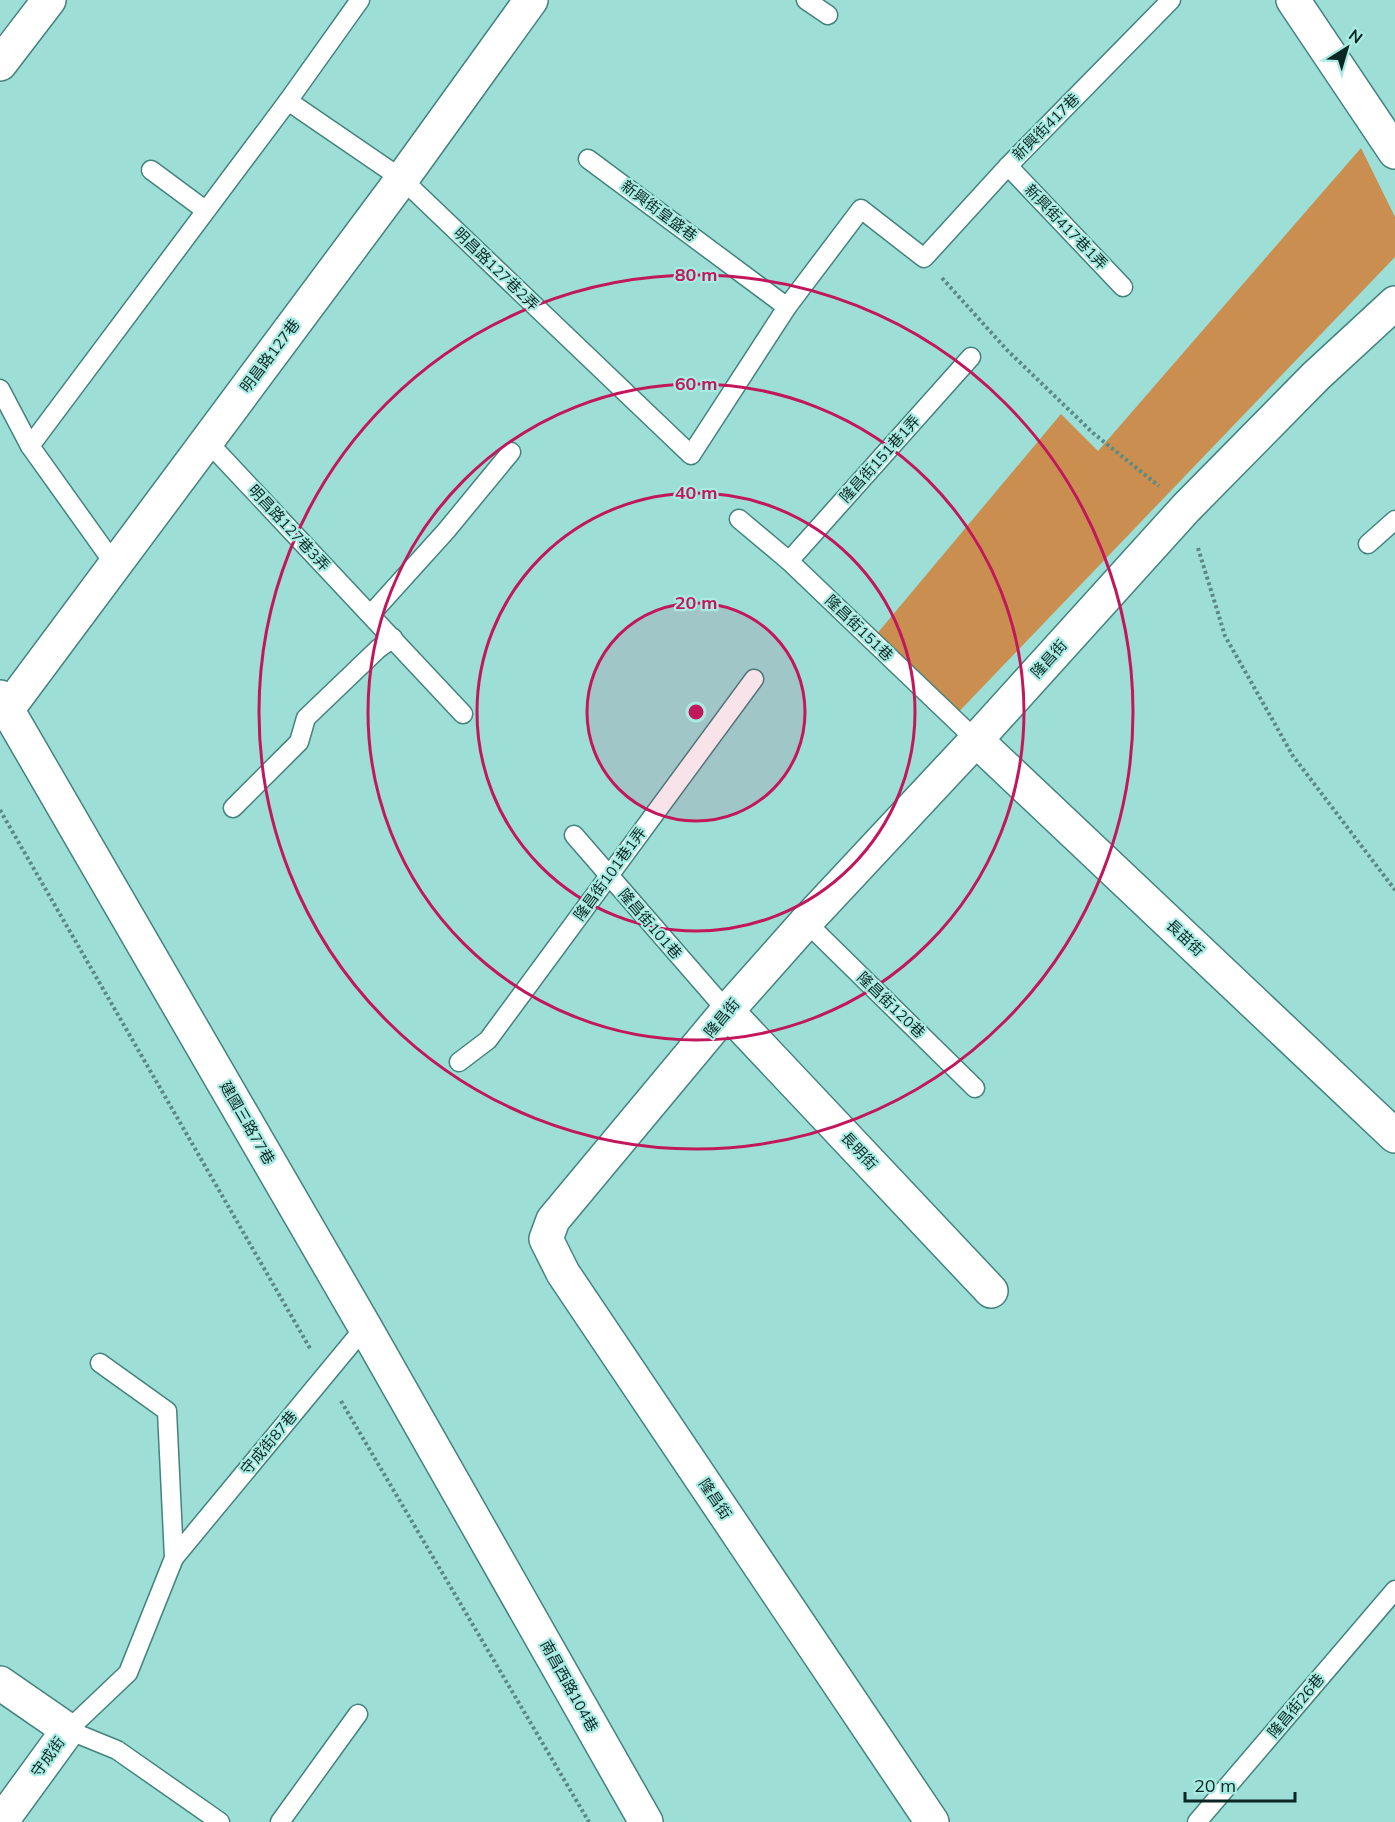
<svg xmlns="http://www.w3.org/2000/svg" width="1395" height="1822" font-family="Mulish,'Noto Sans TC',sans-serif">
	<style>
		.green { fill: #ca8f50 }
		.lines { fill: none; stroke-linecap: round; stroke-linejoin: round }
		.lane-casing { stroke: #44837d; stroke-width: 21 }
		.street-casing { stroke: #44837d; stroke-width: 36 }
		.secondary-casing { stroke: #44837d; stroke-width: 36 }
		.path { stroke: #5a8a84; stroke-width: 4; stroke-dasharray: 3 3; stroke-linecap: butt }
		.lane { stroke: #fff; stroke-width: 18 }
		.street { stroke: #fff; stroke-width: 33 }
		.secondary { stroke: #fff; stroke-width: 33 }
		.ring { fill: none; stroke: #c2185b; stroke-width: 3 }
		.labels { text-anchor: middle; stroke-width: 4.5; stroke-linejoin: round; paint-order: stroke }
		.street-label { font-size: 15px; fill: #0b2623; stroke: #aaece3 }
		.centre { fill: #c2185b; stroke: #aaece3; stroke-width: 3 }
		.ring-label { font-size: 18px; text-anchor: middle; font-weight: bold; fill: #c2185b; stroke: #aaece3; stroke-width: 4.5; stroke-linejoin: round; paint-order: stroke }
	</style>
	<rect width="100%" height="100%" fill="#9dded6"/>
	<polygon class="green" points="1361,148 1395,217 1395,257 949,722 870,642 1061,414 1098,451"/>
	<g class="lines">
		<defs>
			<g id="lane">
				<polyline points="806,0 828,15"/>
				<polyline points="288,101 402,179 691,455 787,307 861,209 924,258 1008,166 1171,0"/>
				<polyline points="588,159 787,307"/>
				<polyline points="1008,166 1123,287"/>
				<polyline points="151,170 205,210"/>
				<polyline points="0,389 30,446 115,565"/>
				<polyline points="207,441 463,714"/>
				<polyline points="30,446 288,101 360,0"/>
				<polyline points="739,519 789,561 976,740"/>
				<polyline points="1368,544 1395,520"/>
				<polyline points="789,561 971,357"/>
				<polyline points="371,614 446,531 511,452"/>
				<polyline points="233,808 299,742 306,718 378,649 393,638"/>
				<polyline points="574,835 727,1011"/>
				<polyline points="806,922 975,1088"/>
				<polyline points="459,1062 488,1040 754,679"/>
				<polyline points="100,1363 167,1411 174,1558 128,1673 68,1730 117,1750 220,1822"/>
				<polyline points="174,1558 365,1327"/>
				<polyline points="280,1822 358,1714"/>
				<polyline points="1197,1822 1395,1590"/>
			</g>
			<g id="street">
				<polyline points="1293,0 1395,152"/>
				<polyline points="0,697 365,1327 646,1822"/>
				<polyline points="7,710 402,179 531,0"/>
				<polyline points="976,740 1395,1136"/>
				<polyline points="727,1011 991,1291"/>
				<polyline points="0,1683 68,1730 1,1822"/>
				<polyline points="932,1822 563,1273 546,1239 553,1220 727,1011 806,922 976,740 1186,508 1316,376 1395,303"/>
			</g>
			<polyline id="secondary" points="0,64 49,0"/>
		</defs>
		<use href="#lane" class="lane-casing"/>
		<use href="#street" class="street-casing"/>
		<use href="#secondary" class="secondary-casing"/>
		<g class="path">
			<polyline points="942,278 1007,350 1093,433 1159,486"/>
			<polyline points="1198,548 1225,636 1293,756 1395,890"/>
			<polyline points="0,810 311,1350"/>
			<polyline points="341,1401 589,1822"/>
		</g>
		<use href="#lane" class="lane"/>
		<use href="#street" class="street"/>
		<use href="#secondary" class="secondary"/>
	</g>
	<circle cx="696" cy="712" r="109" fill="#c2185b" fill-opacity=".12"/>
	<g class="ring">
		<circle cx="696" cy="712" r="109"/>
		<circle cx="696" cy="712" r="219"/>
		<circle cx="696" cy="712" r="328"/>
		<circle cx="696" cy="712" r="437"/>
	</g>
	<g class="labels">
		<g class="street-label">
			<text transform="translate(1046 127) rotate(-45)" y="5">新興街417巷</text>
			<text transform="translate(659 211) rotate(37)" y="5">新興街皇盛巷</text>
			<text transform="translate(1066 227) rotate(46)" y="5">新興街417巷1弄</text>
			<text transform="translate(496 269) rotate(44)" y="5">明昌路127巷2弄</text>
			<text transform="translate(270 356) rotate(-53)" y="5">明昌路127巷</text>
			<text transform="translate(880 459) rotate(-48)" y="5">隆昌街151巷1弄</text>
			<text transform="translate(289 528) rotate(47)" y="5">明昌路127巷3弄</text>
			<text transform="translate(859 628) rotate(44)" y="5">隆昌街151巷</text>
			<text transform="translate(1049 659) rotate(-48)" y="5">隆昌街</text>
			<text transform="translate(610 874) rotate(-54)" y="5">隆昌街101巷1弄</text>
			<text transform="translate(650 924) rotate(49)" y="5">隆昌街101巷</text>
			<text transform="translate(1185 938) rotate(43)" y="5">長苗街</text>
			<text transform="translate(891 1005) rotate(44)" y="5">隆昌街120巷</text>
			<text transform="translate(722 1018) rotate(-50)" y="5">隆昌街</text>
			<text transform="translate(247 1123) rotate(60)" y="5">建國三路77巷</text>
			<text transform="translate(859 1151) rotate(47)" y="5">長明街</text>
			<text transform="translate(269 1443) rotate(-50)" y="5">守成街87巷</text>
			<text transform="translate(715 1499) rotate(56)" y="5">隆昌街</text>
			<text transform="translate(569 1686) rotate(61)" y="5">南昌西路104巷</text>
			<text transform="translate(1296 1706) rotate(-50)" y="5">隆昌街26巷</text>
			<text transform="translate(48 1757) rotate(-54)" y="5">守成街</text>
		</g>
	</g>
	<circle cx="696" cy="712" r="9" class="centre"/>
	<g class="ring-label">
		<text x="696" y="281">80 m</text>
		<text x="696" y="390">60 m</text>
		<text x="696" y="499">40 m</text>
		<text x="696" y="609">20 m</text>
	</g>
	<g transform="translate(1347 48) rotate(37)" stroke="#aaece3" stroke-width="4.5" paint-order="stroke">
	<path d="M0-4.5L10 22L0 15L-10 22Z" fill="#0b2623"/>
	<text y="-9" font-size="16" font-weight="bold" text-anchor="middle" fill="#0b2623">N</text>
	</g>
	<path d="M1185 1792v9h110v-9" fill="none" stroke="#0b2623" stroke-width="3"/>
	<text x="1194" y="1792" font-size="18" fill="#0b2623" stroke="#aaece3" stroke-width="4.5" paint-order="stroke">20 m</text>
</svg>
